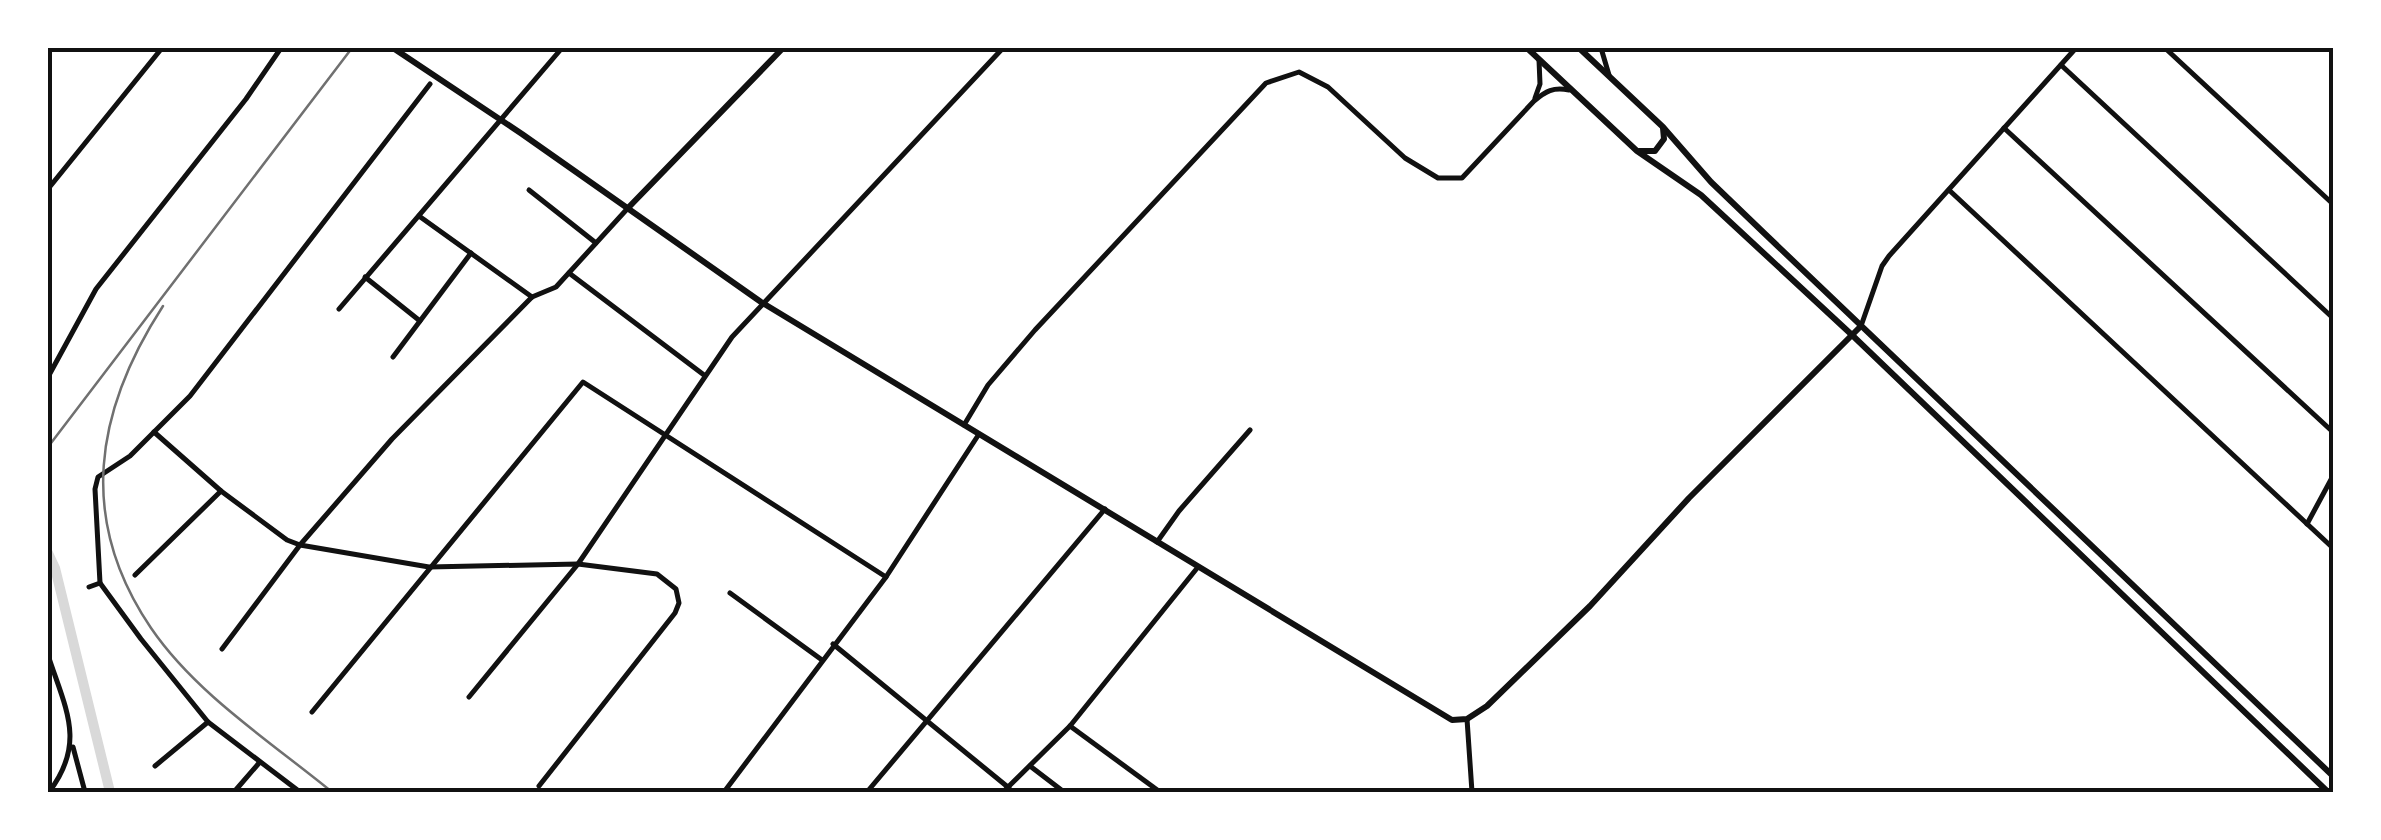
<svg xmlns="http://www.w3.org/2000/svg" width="2381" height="840" font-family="'Source Sans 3',sans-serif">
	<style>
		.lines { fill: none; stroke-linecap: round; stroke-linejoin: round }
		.canal { stroke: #d9d9d9; stroke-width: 10 }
		.minor { stroke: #111; stroke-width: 5 }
		.tertiary { stroke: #111; stroke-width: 6 }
		.secondary { stroke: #111; stroke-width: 6 }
		.rail { stroke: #707070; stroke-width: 2.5 }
		.neatline { fill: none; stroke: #111; stroke-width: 4 }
	</style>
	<rect width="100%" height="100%" fill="#fff"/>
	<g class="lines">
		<polyline class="canal" points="48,553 55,568 110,792"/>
		<g class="minor">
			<polyline points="1601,48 1609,75"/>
			<polyline points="2165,48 2334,205"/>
			<polyline points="2061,65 2334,319"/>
			<polyline points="1535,98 1540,84 1539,60"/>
			<polyline points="2004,128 2334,433"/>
			<polyline points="48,189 162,48"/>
			<polyline points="529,190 596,243"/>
			<polyline points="1949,190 2334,549"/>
			<polyline points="419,216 532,297"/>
			<polyline points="569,273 704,375"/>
			<polyline points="365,277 420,321"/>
			<polyline points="339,309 562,48"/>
			<polyline points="1861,326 1882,266 1889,256 2076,48"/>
			<polyline points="393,357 471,253"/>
			<polyline points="48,377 96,289 246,99 281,48"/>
			<path d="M964,425L988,385L1035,330L1266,83L1299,72L1328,87L1405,158L1438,178H1462L1534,101C1546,91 1553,87 1569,90"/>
			<polyline points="154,432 221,491 287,540 300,545 429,567 578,564 657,574 676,589 679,603 675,613 539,786"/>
			<polyline points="2307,524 2334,474"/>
			<polyline points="1157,542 1179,511 1250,430"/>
			<polyline points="135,575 221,491"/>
			<polyline points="100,583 141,639 208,722 300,792"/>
			<polyline points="89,587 100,583 95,489 98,477 130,456 190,396 430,84"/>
			<polyline points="730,593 822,660"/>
			<polyline points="833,644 1009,788"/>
			<polyline points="222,649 300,545 392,439 532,297 556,287 628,208"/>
			<path d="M48,655C65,708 87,742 49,792"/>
			<polyline points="469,697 578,564 732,337 1003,48"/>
			<polyline points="312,712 583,382 886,577"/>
			<polyline points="1467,719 1472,792"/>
			<polyline points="1070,726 1160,792"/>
			<polyline points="73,747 85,792"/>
			<polyline points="155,766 208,722"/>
			<polyline points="1030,766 1064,792"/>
			<polyline points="234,792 259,763"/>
			<polyline points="724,792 886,577 979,434"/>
			<polyline points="867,792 1105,509"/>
			<polyline points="1003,792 1070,726 1198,567"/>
		</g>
		<g class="tertiary">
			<polyline points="393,48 522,134 761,302 1452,720 1467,719 1487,706 1590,606 1689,498 1861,326"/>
			<polyline points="628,208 783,48"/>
		</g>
		<g class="secondary">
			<polyline points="1527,48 1637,151 1701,195 1852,335 2328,792"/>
			<polyline points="1579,48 1663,127 1711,182 1764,233 2334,777"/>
			<polyline points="1639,151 1655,151 1664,139 1663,128"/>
		</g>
		<g class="rail">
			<path d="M163,306C95,411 77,519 151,628C196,694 271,742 332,792"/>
			<polyline points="48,447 352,48"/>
		</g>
	</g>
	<rect width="2381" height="840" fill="none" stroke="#ffffff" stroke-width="100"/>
	<rect x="50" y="50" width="2281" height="740" class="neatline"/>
</svg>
